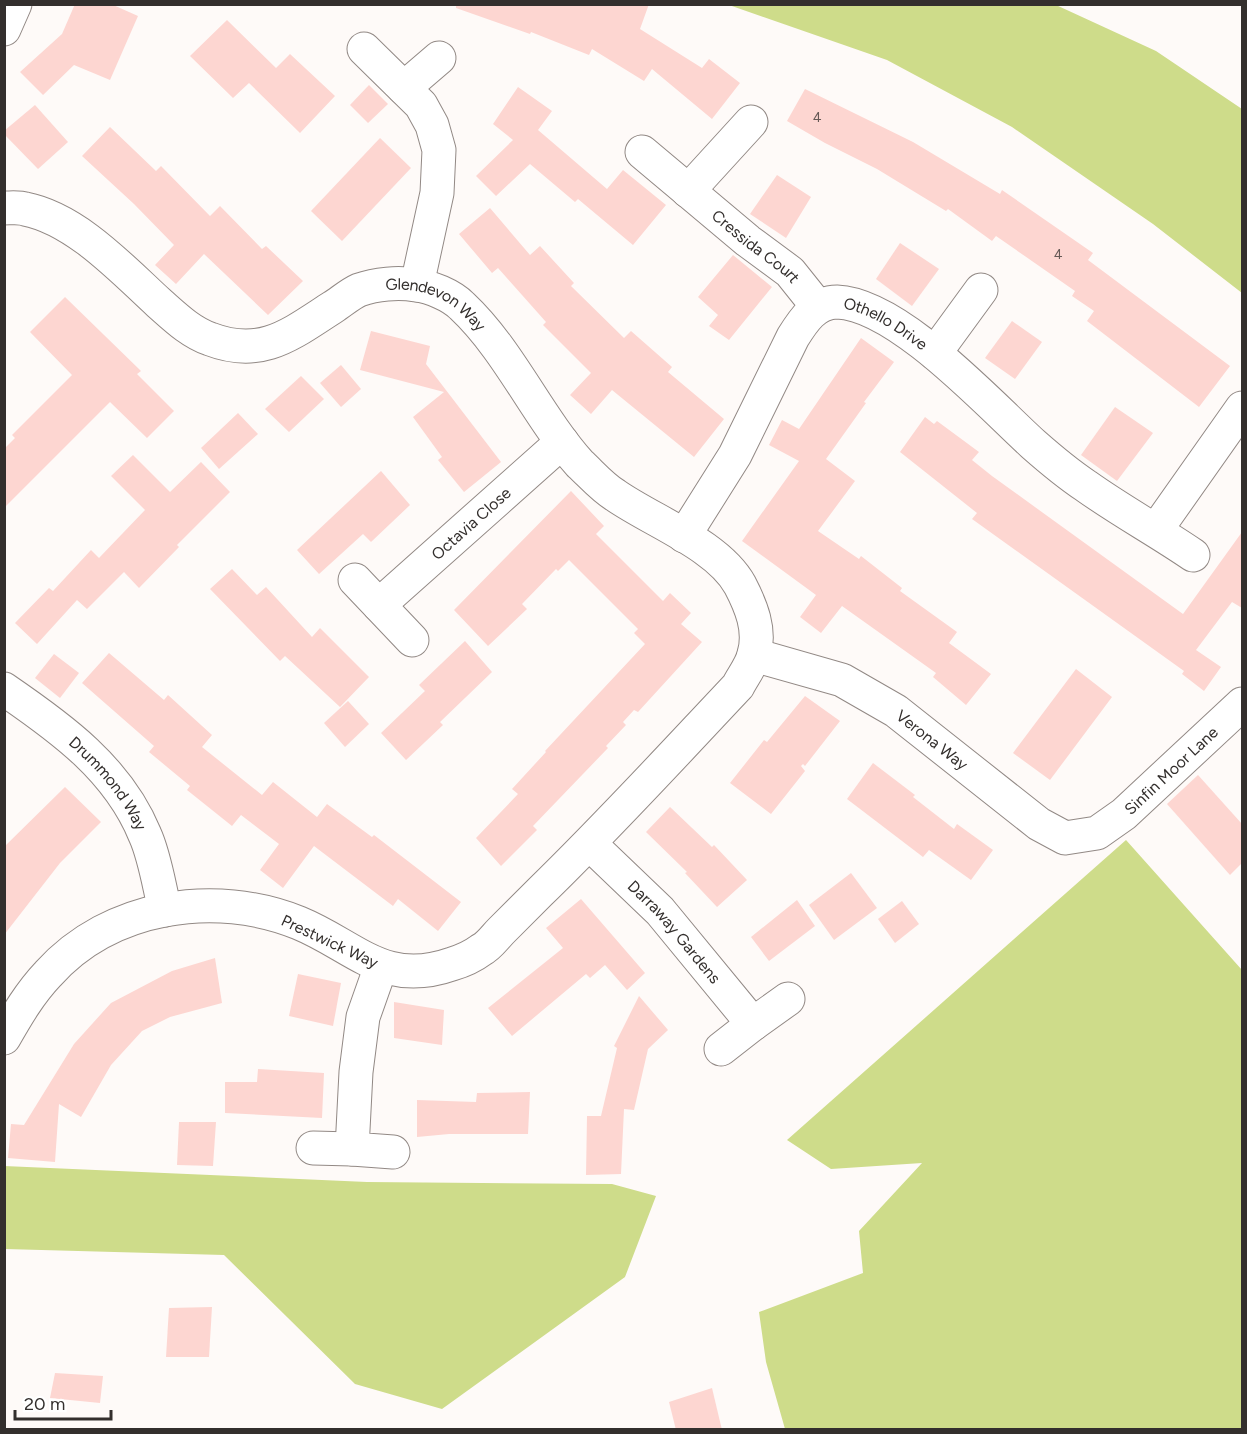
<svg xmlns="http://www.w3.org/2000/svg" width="1247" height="1434" font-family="Figtree,sans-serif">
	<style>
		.green { fill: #cedc8a }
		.building { fill: #fdd6d1 }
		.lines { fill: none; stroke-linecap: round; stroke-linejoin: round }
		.minor-casing { stroke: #928985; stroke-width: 35 }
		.minor { stroke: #fff; stroke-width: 33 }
		.labels { text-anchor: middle; stroke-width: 4.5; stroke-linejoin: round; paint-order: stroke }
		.number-label { font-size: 14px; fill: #665956 }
		.street-label { font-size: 16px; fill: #332f2d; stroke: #fff }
	</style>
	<rect width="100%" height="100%" fill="#fefaf8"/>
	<g class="green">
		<polygon points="729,5 1056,5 1156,51 1242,109 1242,293 1153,224 1012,127 887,60"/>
		<polygon points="1126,840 1242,970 1242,1429 785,1429 766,1362 759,1312 863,1273 859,1231 922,1163 831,1169 787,1140"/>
		<polygon points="4,1166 367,1182 612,1184 656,1196 625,1277 442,1409 355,1384 224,1255 5,1249"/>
	</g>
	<g class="building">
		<polygon points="75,4 111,4 138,16 110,80 74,65 43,95 20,72 62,34"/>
		<polygon points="456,4 649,4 640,29 702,68 709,59 740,83 712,119 652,69 644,81 592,49 589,55 531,32 530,34 456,8"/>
		<polygon points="227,20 276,68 290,54 335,96 300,133 249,83 233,98 190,56"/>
		<polygon points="369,85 388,104 368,123 350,105"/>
		<polygon points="518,87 552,111 538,130 607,189 623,170 666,205 633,245 578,199 575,202 530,164 496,196 476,176 513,140 493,124"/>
		<polygon points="805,89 913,142 1000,194 1002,190 1093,253 1088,260 1230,366 1199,407 1087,321 1094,311 1072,296 1075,291 996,236 992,241 948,209 946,211 877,169 825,143 787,121"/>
		<polygon points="35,105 68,142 38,169 4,134 4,131"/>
		<polygon points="110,127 156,171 161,166 210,216 220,206 262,249 266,246 303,281 268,315 204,254 176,284 155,265 174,245 134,204 82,156"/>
		<polygon points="380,138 411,168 342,241 311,211"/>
		<polygon points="777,175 811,197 786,238 750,214"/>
		<polygon points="490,208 530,255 540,246 574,283 571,286 624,338 631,331 672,367 668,372 724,419 694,457 612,390 591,414 570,395 591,373 543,325 546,322 498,268 492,273 459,234"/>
		<polygon points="900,243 939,269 912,306 876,279"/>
		<polygon points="733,255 772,287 729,340 709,326 718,315 698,297"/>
		<polygon points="65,297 141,371 137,374 174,411 147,438 110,402 4,508 4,449 15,438 12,435 72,375 30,332"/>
		<polygon points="1012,321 1042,342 1015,379 985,358"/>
		<polygon points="371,331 430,346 426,364 501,462 464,492 438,460 442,457 413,417 444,392 360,370"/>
		<polygon points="861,338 894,362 864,402 866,403 826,459 855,481 818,531 859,559 861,556 902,588 900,591 957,632 949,643 991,674 966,705 933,677 936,673 842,606 821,633 800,617 816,595 742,541 799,461 769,445 782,420 799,429"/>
		<polygon points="341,365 361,389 341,407 320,383"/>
		<polygon points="301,376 324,399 289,432 265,409"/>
		<polygon points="1115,407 1153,433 1117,481 1081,455"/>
		<polygon points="238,413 258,434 219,469 201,448"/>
		<polygon points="925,417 934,424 937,421 979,452 972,460 992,476 1183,614 1242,532 1242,608 1232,602 1196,650 1221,667 1204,691 1182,674 1184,671 972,519 977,513 900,452"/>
		<polygon points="133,455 170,492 201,462 230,492 177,545 179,547 139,588 124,572 87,609 77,600 37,644 15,623 49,588 53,591 91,550 99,558 145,510 111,476"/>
		<polygon points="381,471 410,505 371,542 363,534 319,574 297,550"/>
		<polygon points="571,491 604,526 596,534 663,601 670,593 691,613 681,624 702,642 638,712 634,710 623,722 626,725 606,746 608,748 533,826 537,830 501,866 476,838 518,794 512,789 546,752 545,751 645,644 634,633 638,629 569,560 558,571 556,569 522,604 527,609 488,646 454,610"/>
		<polygon points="232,569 257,595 266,587 312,637 320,628 369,677 340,707 285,656 280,661 210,589"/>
		<polygon points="465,641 492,672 440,722 443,725 406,760 381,733 425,691 419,685"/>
		<polygon points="109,653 164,700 168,695 212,735 202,747 262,795 273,782 317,817 327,804 372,837 374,835 461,902 438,931 398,899 393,906 314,846 283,888 260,870 279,844 241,815 232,826 187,790 190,786 149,752 154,746 82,683"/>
		<polygon points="54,654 79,673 60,698 35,678"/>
		<polygon points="1076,669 1112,697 1050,780 1013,753"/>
		<polygon points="805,696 840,721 805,766 803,764 801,766 805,771 771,814 730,783 764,740 767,742"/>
		<polygon points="348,701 369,724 345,747 324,723"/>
		<polygon points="873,763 915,795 913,797 954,829 957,824 993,850 971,880 929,850 923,857 847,799"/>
		<polygon points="1198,775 1242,824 1242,863 1230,875 1167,804"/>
		<polygon points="65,787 101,822 60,863 4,935 4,847"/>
		<polygon points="670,807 712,847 714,845 747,880 717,907 685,873 687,872 646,832"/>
		<polygon points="851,873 877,908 834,940 809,905"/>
		<polygon points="581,899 645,973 627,990 605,965 590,978 586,974 512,1036 488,1008 563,948 546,928"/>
		<polygon points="797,900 815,926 769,961 751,937"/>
		<polygon points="902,901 919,924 895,943 878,919"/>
		<polygon points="215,958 222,1003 170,1017 142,1031 111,1065 81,1117 59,1104 55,1162 8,1158 11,1124 24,1125 74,1044 111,1003 172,971"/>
		<polygon points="298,974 341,983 333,1026 289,1016"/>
		<polygon points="639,996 668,1030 648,1049 634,1110 624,1109 621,1174 586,1175 587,1116 601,1116 617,1048 614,1046"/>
		<polygon points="394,1002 444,1010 442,1045 394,1038"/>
		<polygon points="258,1069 324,1073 322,1118 225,1113 225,1082 257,1082"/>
		<polygon points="530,1092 528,1134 449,1134 417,1137 417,1100 476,1102 477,1093"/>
		<polygon points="179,1122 216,1122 213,1166 177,1165"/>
		<polygon points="212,1307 209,1357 166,1357 169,1308"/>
		<polygon points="55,1373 103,1376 100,1403 50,1398"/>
		<polygon points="712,1388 722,1430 676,1430 669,1402"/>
	</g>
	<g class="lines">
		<defs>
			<g id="minor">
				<polyline points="4,29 15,4"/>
				<polyline points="364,49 421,105 432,125 439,150 437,193 417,285"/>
				<polyline points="404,88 439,58"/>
				<path id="s1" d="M642,152L748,241L790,272L818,307"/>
				<polyline points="688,191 751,122"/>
				<path id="s2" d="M4,208C11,208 19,207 25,209C76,219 122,269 159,303C175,317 190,332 210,339C262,359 291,334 333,307C341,302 350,294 359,290C376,284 398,282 416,285C431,287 451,295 462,306C509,350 537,416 580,464C591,474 602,487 615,495C652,521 718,545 740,585C751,606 761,630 754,654C752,665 743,676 738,686C672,756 608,826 540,892C527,905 514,918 501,931C495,937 489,946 481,950C473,956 462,961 452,964C384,988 355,946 299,923C215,889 110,905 48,974C30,993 17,1015 4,1038"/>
				<polyline points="935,353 981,290"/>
				<polyline points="1156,530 1242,408"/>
				<path id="s3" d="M684,536L735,455L793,337C803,321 815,302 837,302C898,304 989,404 1033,444C1050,459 1068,474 1086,486C1121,511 1158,531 1193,555"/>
				<polyline points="355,580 412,640"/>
				<path id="s4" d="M379,605L562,442"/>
				<path id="s5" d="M754,655L842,680L896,711L1039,824L1065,838L1097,833L1124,814L1242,704"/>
				<path id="s6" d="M4,689C61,728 118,769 145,835C155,857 159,886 165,910"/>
				<path id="s7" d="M590,844L660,911L753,1024L788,999"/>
				<polyline points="381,966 363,1017 356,1072 352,1149 393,1152"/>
				<polyline points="721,1049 753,1024"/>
				<polyline points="313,1148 352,1149"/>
			</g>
		</defs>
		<use href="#minor" class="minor-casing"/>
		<use href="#minor" class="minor"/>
	</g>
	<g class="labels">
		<g class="number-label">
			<text x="817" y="122">4</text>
			<text x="1058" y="259">4</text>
		</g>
		<g class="street-label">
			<text dy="6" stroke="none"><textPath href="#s1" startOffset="148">Cressida Court</textPath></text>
			<text dy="6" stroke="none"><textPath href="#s2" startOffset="498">Glendevon Way</textPath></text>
			<text dy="6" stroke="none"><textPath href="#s3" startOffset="340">Othello Drive</textPath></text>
			<text dy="6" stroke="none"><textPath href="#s4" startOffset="123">Octavia Close</textPath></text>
			<text dy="6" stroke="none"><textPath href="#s5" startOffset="200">Verona Way</textPath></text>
			<text dy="6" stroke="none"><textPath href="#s5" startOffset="495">Sinfin Moor Lane</textPath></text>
			<text dy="6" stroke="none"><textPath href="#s6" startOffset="142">Drummond Way</textPath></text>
			<text dy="6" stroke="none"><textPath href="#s7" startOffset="122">Darraway Gardens</textPath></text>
			<text transform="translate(330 941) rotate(25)" y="6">Prestwick Way</text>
		</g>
	</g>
	<rect width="1247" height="1434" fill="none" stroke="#332f2d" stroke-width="12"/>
	<path d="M15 1410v9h96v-9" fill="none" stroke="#332f2d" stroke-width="3"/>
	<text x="24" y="1410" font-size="18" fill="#332f2d" stroke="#ffffff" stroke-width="4.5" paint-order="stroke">20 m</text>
</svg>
